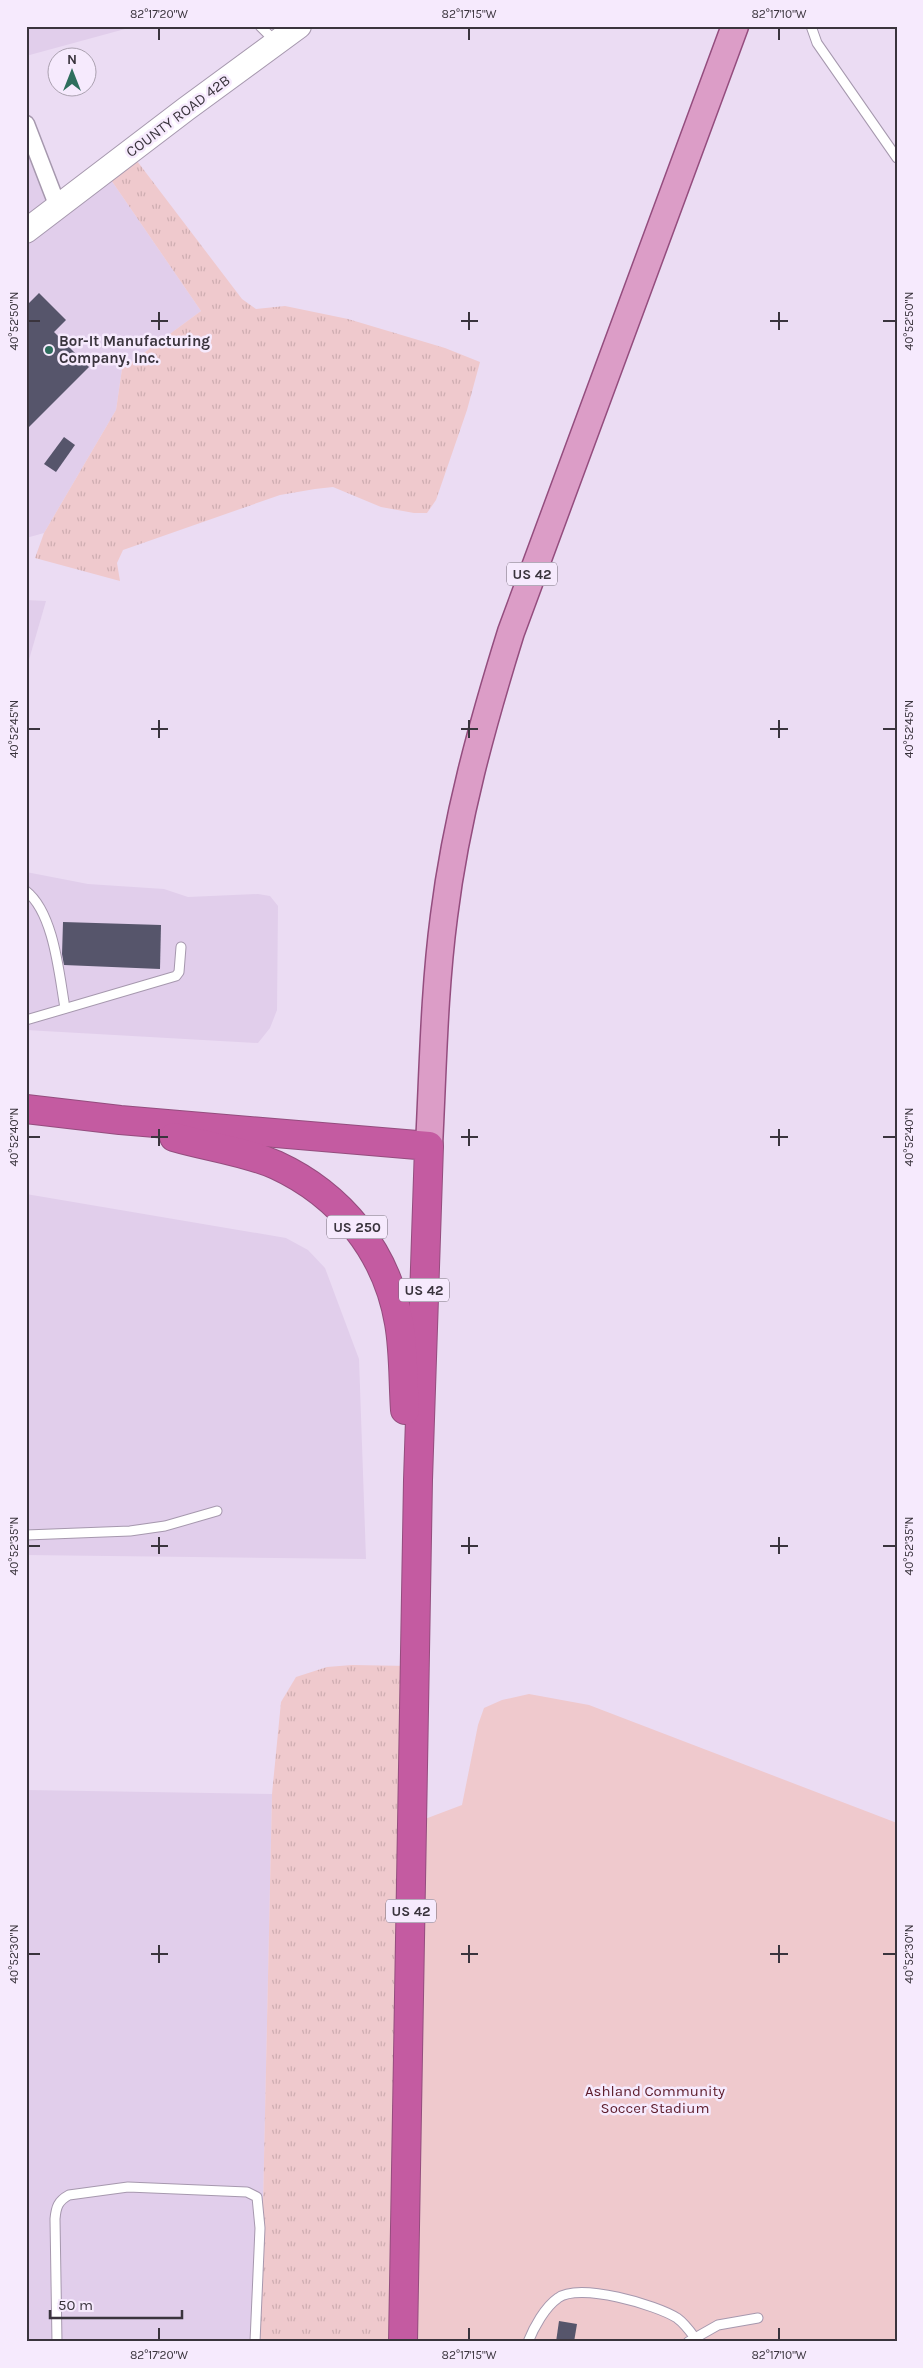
<svg xmlns="http://www.w3.org/2000/svg" width="923" height="2368" font-family="Karla,sans-serif">
	<style>
		.built { fill: #e1ceeb }
		.grass { fill: url(#grass-tufts) }
		.park { fill: #efc9cd }
		.building { fill: #56556b }
		.lines { fill: none; stroke-linecap: round; stroke-linejoin: round }
		.lane-casing { stroke: #a698ae; stroke-width: 11 }
		.street-casing { stroke: #a698ae; stroke-width: 19 }
		.secondary-casing { stroke: #a698ae; stroke-width: 26 }
		.primary-casing { stroke: #944d7e; stroke-width: 29 }
		.highway-casing { stroke: #944d7e; stroke-width: 30 }
		.lane { stroke: #fff; stroke-width: 9 }
		.street { stroke: #fff; stroke-width: 16 }
		.secondary { stroke: #fff; stroke-width: 24 }
		.primary { stroke: #dc9dc7; stroke-width: 26 }
		.highway { stroke: #c45ba1; stroke-width: 28 }
		.ticks { fill: none; stroke: #3a343d; stroke-width: 2 }
		.poi-dot { fill: #2e6e5d; stroke: #f6eafd; stroke-width: 2 }
		.labels { text-anchor: middle; stroke-width: 5; stroke-linejoin: round; paint-order: stroke }
		.shield { fill: #f6eafd; stroke: #726b77; stroke-width: 1 }
		.shield-label { font-size: 14px; font-weight: bold; fill: #3a343d }
		.street-label { font-size: 15px; fill: #3a343d; stroke: #f6eafd }
		.poi-label { font-size: 15px; font-weight: bold; fill: #3a343d; stroke: #f6eafd; text-anchor: start }
		.park-label { font-size: 15px; fill: #5c1b2a; stroke: #f6eafd }
		.neatline { fill: none; stroke: #3a343d; stroke-width: 2 }
		.ticks-label { font-size: 12px; text-anchor: middle; fill: #3a343d }
	</style>
	<defs>
		<pattern id="grass-tufts" width="24" height="20" patternUnits="userSpaceOnUse" patternTransform="scale(1.25)"><rect width="24" height="20" fill="#efc9cd"/><path d="M3 7l-1-3M5 7V3M7 7l1-3M15 17l-1-3M17 17v-4M19 17l1-3" fill="none" stroke="#ceadb1"/></pattern>
	</defs>
	<rect width="100%" height="100%" fill="#ebdcf3"/>
	<g class="built">
		<polygon points="26,26 136,26 26,56"/>
		<polygon points="26,107 64,209 109,177 201,311 122,369 116,410 44,533 26,538"/>
		<polygon points="26,600 46,601 26,670"/>
		<polygon points="26,872 88,884 164,889 188,897 258,894 270,896 278,906 277,1010 270,1028 258,1043 26,1030"/>
		<polygon points="26,1194 286,1238 308,1250 325,1268 359,1359 366,1559 26,1555"/>
		<polygon points="26,1790 272,1794 260,2342 26,2342"/>
	</g>
	<g class="grass">
		<polygon points="134,157 242,299 256,309 285,306 348,319 445,348 480,362 467,410 436,500 427,513 414,513 381,507 333,487 315,489 280,495 123,550 117,563 120,581 35,558 44,533 116,410 122,369 201,311 109,177"/>
		<polygon points="352,1665 411,1666 400,2342 260,2342 272,1794 281,1702 296,1677 327,1667"/>
	</g>
	<polygon class="park" points="529,1694 589,1705 897,1823 897,2342 409,2342 417,1822 462,1805 478,1725 484,1708 502,1700"/>
	<g class="building">
		<polygon points="39,293 66,320 54,332 89,367 26,430 26,306"/>
		<polygon points="64,437 75,445 56,472 44,464"/>
		<polygon points="63,922 161,925 160,969 64,965 62,954"/>
		<polygon points="559,2321 577,2324 574,2342 556,2342"/>
	</g>
	<g class="lines">
		<defs>
			<g id="lane">
				<polyline points="260,26 277,43"/>
				<polyline points="811,26 817,43 897,158"/>
				<path d="M26,891C54,913 59,974 65,1008"/>
				<polyline points="26,1020 176,976 179,972 181,947"/>
				<polyline points="26,1535 130,1531 165,1526 217,1511"/>
				<path d="M57,2342L55,2219C56,2207 58,2201 69,2195L128,2187L247,2192L257,2197L260,2228L255,2342"/>
				<path d="M528,2342C534,2327 545,2307 558,2298C579,2282 657,2305 677,2318C684,2323 690,2331 695,2338"/>
				<polyline points="688,2342 718,2325 758,2318"/>
			</g>
			<polyline id="street" points="26,124 58,207"/>
			<polyline id="secondary" points="26,231 186,109 299,26"/>
			<path id="primary" d="M429,1146C433,1069 434,992 444,916C456,819 482,725 511,632L735,26"/>
			<g id="highway">
				<polyline points="26,1109 120,1120 429,1146 418,1480 403,2342"/>
				<path d="M174,1137C208,1147 244,1151 276,1165C341,1195 387,1252 399,1323C404,1351 403,1381 405,1410"/>
			</g>
		</defs>
		<use href="#lane" class="lane-casing"/>
		<use href="#street" class="street-casing"/>
		<use href="#secondary" class="secondary-casing"/>
		<use href="#primary" class="primary-casing"/>
		<use href="#highway" class="highway-casing"/>
		<use href="#lane" class="lane"/>
		<use href="#street" class="street"/>
		<use href="#secondary" class="secondary"/>
		<use href="#primary" class="primary"/>
		<use href="#highway" class="highway"/>
	</g>
	<path class="ticks" d="M159,28V40M469,28V40M779,28V40M159,312V330M469,312V330M779,312V330M28,321H40M151,321H168M461,321H478M770,321H788M883,321H896M159,720V738M469,720V738M779,720V738M28,729H40M151,729H168M461,729H478M770,729H788M883,729H896M159,1129V1146M469,1129V1146M779,1129V1146M28,1137H40M151,1137H168M461,1137H478M770,1137H788M883,1137H896M159,1537V1554M469,1537V1554M779,1537V1554M28,1546H40M151,1546H168M461,1546H478M770,1546H788M883,1546H896M159,1945V1963M469,1945V1963M779,1945V1963M28,1954H40M151,1954H168M461,1954H478M770,1954H788M883,1954H896M159,2328V2340M469,2328V2340M779,2328V2340"/>
	<circle class="poi-dot" cx="49" cy="350" r="5"/>
	<g class="labels">
		<g class="shield">
			<rect x="507" y="562.5" width="50" height="23" rx="4"/>
			<rect x="327" y="1215.5" width="60" height="23" rx="4"/>
			<rect x="399" y="1278.5" width="50" height="23" rx="4"/>
			<rect x="386" y="1899.5" width="50" height="23" rx="4"/>
		</g>
		<g class="shield-label">
			<text x="532" y="579">US 42</text>
			<text x="357" y="1232">US 250</text>
			<text x="424" y="1295">US 42</text>
			<text x="411" y="1916">US 42</text>
		</g>
		<g class="street-label">
			<text transform="translate(178 116) rotate(-37)" y="5">COUNTY ROAD 42B</text>
		</g>
		<g class="poi-label">
			<text x="59" y="346">Bor-It Manufacturing<tspan x="59" dy="17">Company, Inc.</tspan></text>
		</g>
		<g class="park-label">
			<text x="655" y="2096">Ashland Community<tspan x="655" dy="17">Soccer Stadium</tspan></text>
		</g>
	</g>
	<rect width="923" height="2368" fill="none" stroke="#f6eafd" stroke-width="55"/>
	<g transform="translate(72 72)"><circle r="24" fill="#f6eafd" stroke="#aba1b0"/>
	<path d="M0-4L9 19L0 12L-9 19Z" fill="#2e6e5d"/>
	<text y="-8" font-size="14" font-weight="bold" text-anchor="middle" fill="#3a343d">N</text>
	</g>
	<path d="M50 2310v8h132v-8" fill="none" stroke="#3a343d" stroke-width="2.5"/>
	<text x="58" y="2310" font-size="15" fill="#3a343d" stroke="#f6eafd" stroke-width="4" paint-order="stroke">50 m</text>
	<rect x="28" y="28" width="868" height="2312" class="neatline"/>
	<g class="ticks-label">
		<text x="159" y="18">82°17'20"W</text>
		<text x="469" y="18">82°17'15"W</text>
		<text x="779" y="18">82°17'10"W</text>
		<text transform="translate(14 321) rotate(-90)" y="4">40°52'50"N</text>
		<text transform="translate(909 321) rotate(-90)" y="4">40°52'50"N</text>
		<text transform="translate(14 729) rotate(-90)" y="4">40°52'45"N</text>
		<text transform="translate(909 729) rotate(-90)" y="4">40°52'45"N</text>
		<text transform="translate(14 1137) rotate(-90)" y="4">40°52'40"N</text>
		<text transform="translate(909 1137) rotate(-90)" y="4">40°52'40"N</text>
		<text transform="translate(14 1546) rotate(-90)" y="4">40°52'35"N</text>
		<text transform="translate(909 1546) rotate(-90)" y="4">40°52'35"N</text>
		<text transform="translate(14 1954) rotate(-90)" y="4">40°52'30"N</text>
		<text transform="translate(909 1954) rotate(-90)" y="4">40°52'30"N</text>
		<text x="159" y="2359">82°17'20"W</text>
		<text x="469" y="2359">82°17'15"W</text>
		<text x="779" y="2359">82°17'10"W</text>
	</g>
</svg>
